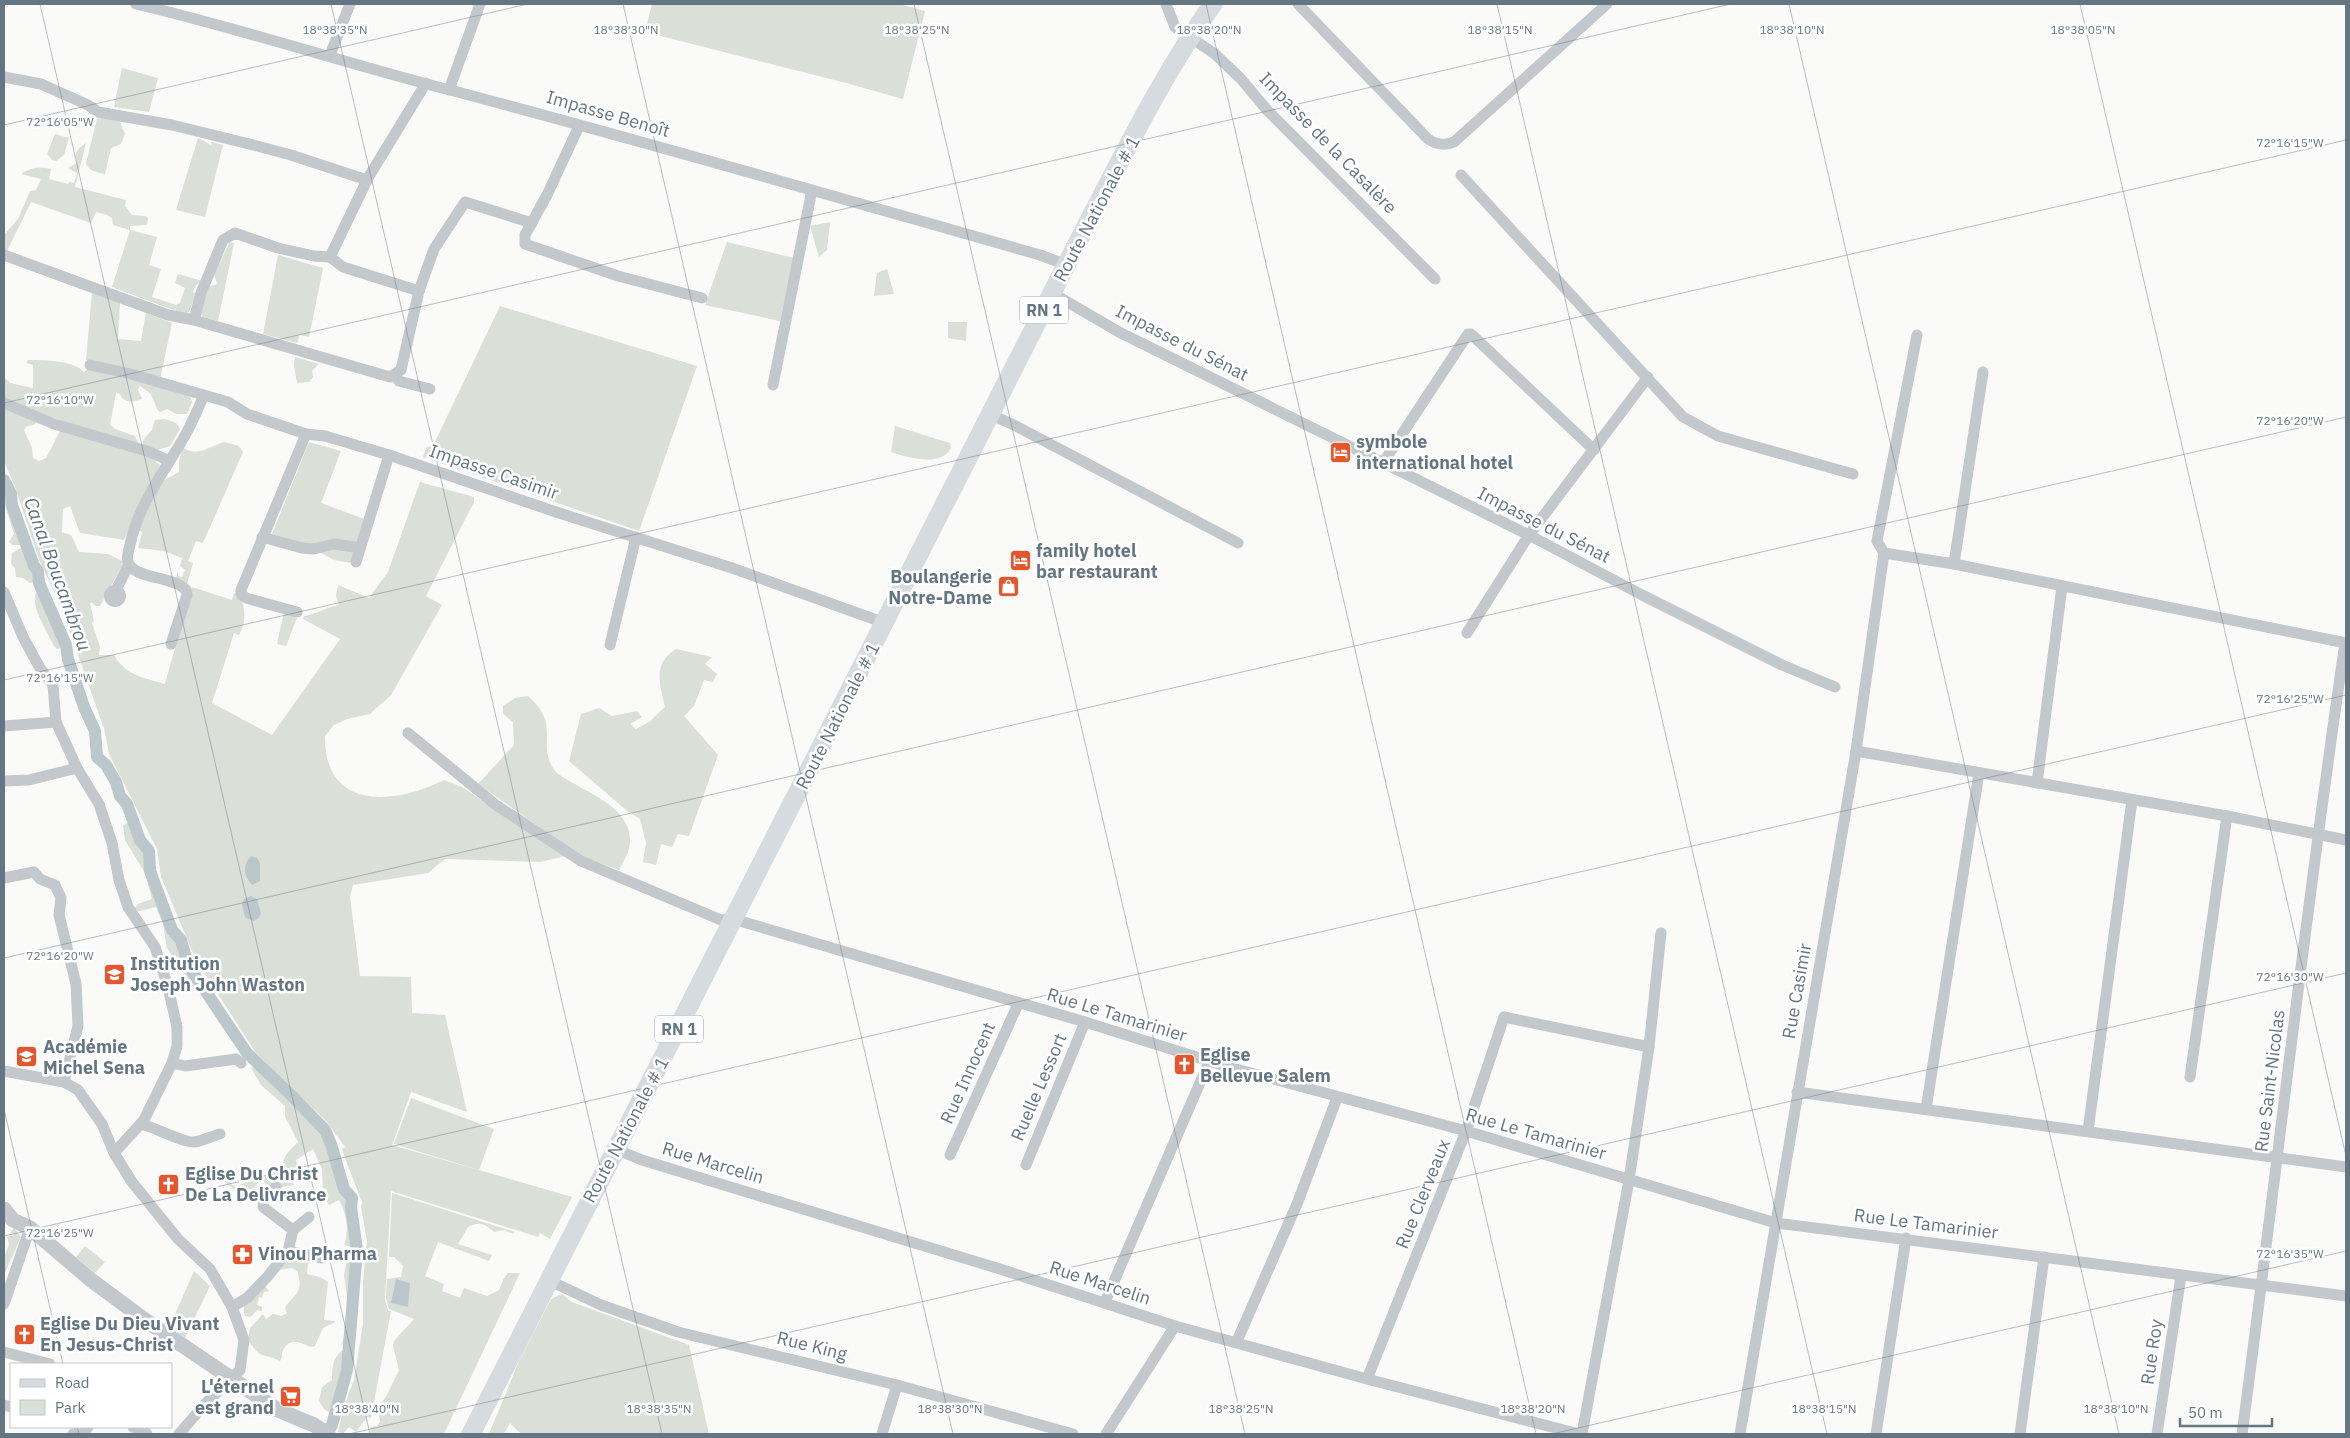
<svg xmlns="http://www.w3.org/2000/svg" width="2350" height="1438" font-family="'IBM Plex Sans',sans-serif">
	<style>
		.green { fill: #dadfd7 }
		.water { fill: #bbc7cb }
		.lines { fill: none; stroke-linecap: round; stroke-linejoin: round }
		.canal { stroke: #bbc7cb; stroke-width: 12 }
		.minor { stroke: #c3c8cc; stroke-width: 11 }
		.tertiary { stroke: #c3c8cc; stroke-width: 15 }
		.primary { stroke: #d6dbdf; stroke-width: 19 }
		.ticks { fill: none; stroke: #657683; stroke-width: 1; stroke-opacity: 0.45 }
		.labels { text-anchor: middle; stroke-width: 5; stroke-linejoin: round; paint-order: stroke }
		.shield { fill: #fff; stroke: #939fa8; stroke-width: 1 }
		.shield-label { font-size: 16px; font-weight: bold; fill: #657683 }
		.street-label { font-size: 18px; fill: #657683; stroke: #fff }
		.poi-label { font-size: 18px; font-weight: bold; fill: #657683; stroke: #fff; text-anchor: start }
		.water-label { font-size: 19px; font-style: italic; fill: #60757c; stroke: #fff }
		.ticks-label { font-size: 12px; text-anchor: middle; fill: #657683; stroke: #fff; stroke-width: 5; stroke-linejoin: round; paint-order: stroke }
	</style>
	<rect width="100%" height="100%" fill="#fafaf8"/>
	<g class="green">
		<polygon points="652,4 899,4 925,11 903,99 846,83 645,32"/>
		<polygon points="122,68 158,78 149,112 114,107"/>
		<path d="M104,117L119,120L125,134L121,144L111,148L105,174C97,172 89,172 86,163L97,119Z"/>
		<polygon points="55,134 69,138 64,155 56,161 52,160 47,154"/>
		<polygon points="198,138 211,145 212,142 223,145 205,217 176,210"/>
		<path d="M86,143L75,187L126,200L125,206L132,215L146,216L148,218L147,225L130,226V230L157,237L149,265L161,269L152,297L176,305L180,303L185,288L175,283L178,274L202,281L196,285L193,292L196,294L189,312L184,314L112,287L130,230L113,225L112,218L107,215L96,212L91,223L31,202L7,251L4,250V235L18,219L30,191L36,190L41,179L21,174C31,167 40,167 51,169L49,179L68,184L69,182L74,183L77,173L68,168L77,163C74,153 77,149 86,143Z"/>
		<polygon points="830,222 827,250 819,257 810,226"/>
		<polygon points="230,242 234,243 218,321 203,317 200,312 209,287 217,284 214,274"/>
		<polygon points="727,242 794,258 780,321 705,305"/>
		<polygon points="278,255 323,268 309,337 300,335 297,343 263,334"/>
		<polygon points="887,269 894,294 874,296 877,273"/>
		<polygon points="92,292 120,303 118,339 141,341 146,313 172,323 160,379 86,360"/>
		<polygon points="500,306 697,366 639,531 423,457 426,448 434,444"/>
		<polygon points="948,322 967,322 966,341 948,338"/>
		<polygon points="295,357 319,364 312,371 313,377 309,382 297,383 294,366"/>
		<path d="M28,360C42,360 74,360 84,372L91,367L185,394L191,398L192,402L187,414H176L167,409L160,412L157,409L151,394L140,386L138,390L142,399C133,402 124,404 120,394L116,393L110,425L115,429L135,436L139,444L96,433L4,400V377L10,383L33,388V365L26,363Z"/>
		<path d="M4,407L36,422L34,425L27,426L24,430L32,448L33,458L39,461L46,458L61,429L144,452L160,465L124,540L80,533L70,506L63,509L62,532L71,535L79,552L108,554L124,562L100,606H95L92,602L90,603L94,621L92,623L100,647L99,655H114C125,675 144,678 165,684L192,587L232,600L234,593L240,595C245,609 247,621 239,635L234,633L212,703L272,735L340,639L303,619L304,616C317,614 327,607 339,605L336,596L338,585L369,598L388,572L420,482L474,497V502L426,596L442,605L391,695L370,714L347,719L334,725L325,736C324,811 394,805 444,780L462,787L565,856L540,862L445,859L428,873L353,885L350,897L360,976L411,977L412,1013L445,1015L467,1112L411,1092L392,1145L572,1197L550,1239L540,1233L538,1237L391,1191L385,1299L388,1310L391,1311L371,1418L367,1417L356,1432L349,1427L343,1434L338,1432L344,1406L354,1380L363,1324V1282L367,1241L361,1207L362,1202L343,1153L342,1149L345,1147L326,1121L256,1053L196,960L161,877L157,849L109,754L104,729L81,663L57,598L40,562L15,487L4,461Z"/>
		<polygon points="165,419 176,423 180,429 170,446 157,450 143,447 143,440 152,430 155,420"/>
		<path d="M895,426L950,443L951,448C941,468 906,457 891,452Z"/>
		<path d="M224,442L239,446L243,452L203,543L196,541L188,561L193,563L187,584L175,580L178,571V576L182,577L185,570L180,566L182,558L164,551L138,548L142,532L138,529L161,482L179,472V460L183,448C198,457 211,446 224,442Z"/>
		<polygon points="309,442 341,451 321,503 367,520 351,563 334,560 307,545 272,534"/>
		<polygon points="4,477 12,487 11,495 15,500 13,506 20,514 22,520 18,525 24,530 23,541 30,549 32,563 37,568 37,577 34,582 30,583 23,578 16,577 15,568 11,564 12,553 21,548 21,545 12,545 9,542 14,534 4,502"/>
		<path d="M37,591L42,592L57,619L63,641L61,648L57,649L54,646C48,632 28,604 37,591Z"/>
		<polygon points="284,612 297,618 286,646 277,644"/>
		<path d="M676,649L712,657L705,664L717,674L713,682L704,680L694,706L684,716L718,755L689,836L678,834L672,847L661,844L656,865L643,862L646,843L640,819L625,809L569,761L581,714L599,708L612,716L637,711L642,717L630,724L636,729L649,722L665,707C660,684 652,664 676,649Z"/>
		<path d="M528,696C561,725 537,741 553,768C557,775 568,780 575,784C597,797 631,811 630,842C630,851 623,862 619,870L581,856L478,784L514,745L513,722L503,714V706L515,698Z"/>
		<polygon points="130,822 136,826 144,857 170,919 186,948 194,972 201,984 199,988 194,990 192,987 167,948 163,924 156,907 136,912 134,909 138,904 152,899 145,873 125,840 123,825"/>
		<path d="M255,1066L261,1069L292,1097L317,1123L338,1175C339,1188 347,1188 351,1199C355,1209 361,1248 356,1258L351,1255L352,1247L344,1245C350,1232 346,1212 339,1200L329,1205L324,1198L327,1189L323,1188L322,1169L313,1149L296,1160L299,1172L290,1177L294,1185L270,1189L261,1179L273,1170H284C280,1158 290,1150 298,1142L285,1116V1106L261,1085L251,1068Z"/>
		<polygon points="411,1098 494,1129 479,1170 394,1144"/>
		<polygon points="220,1172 223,1176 229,1176 231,1184 235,1186 243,1184 253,1174 260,1181 251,1190 258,1196 250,1191 245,1196 241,1195 223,1180"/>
		<path d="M392,1193L515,1232L513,1234L504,1230L494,1232C484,1224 481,1221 468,1227L458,1244L492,1255L489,1261L438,1242L425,1276L444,1284L442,1291L460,1298L464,1288L487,1296L499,1290L504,1278L508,1273H520L444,1434H370L371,1427L377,1426L380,1422L378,1408L387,1395L399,1370L393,1346L394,1341L414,1319L389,1309L386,1298L387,1279L401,1277L403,1266L394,1257H389Z"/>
		<polygon points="14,1228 21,1237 5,1273 4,1258 9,1244 7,1237 14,1235 11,1232"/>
		<polygon points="85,1246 105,1262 95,1273 76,1257"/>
		<path d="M300,1257L308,1261L307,1274L320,1277L328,1282L324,1320L335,1321L334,1323L323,1328L315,1346L311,1347C300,1343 291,1336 283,1350C281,1354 283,1357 280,1361C262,1352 262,1361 248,1340L250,1328L263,1314L266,1319L273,1314L281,1316L287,1313L285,1308C289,1300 297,1296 299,1288C301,1282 298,1278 298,1272L292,1268L278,1270L282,1263Z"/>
		<path d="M347,1259L357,1260L358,1263C358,1291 360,1319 353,1346L342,1344L349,1312L344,1275Z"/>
		<polygon points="194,1271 210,1286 185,1338 169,1328"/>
		<path d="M265,1286L269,1291L264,1292L262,1298L259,1297L257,1305L262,1307V1311L257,1310L251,1317L245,1316C239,1303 256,1294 265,1286Z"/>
		<polygon points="562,1294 572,1302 689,1345 709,1434 521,1434 510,1423 504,1434 489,1434 519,1361 551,1299"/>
		<path d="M342,1351L353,1354L352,1361L336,1421L333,1424L332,1414L324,1409L319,1401L322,1387L332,1380C332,1369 332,1359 342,1351Z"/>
	</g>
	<g class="water">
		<path d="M251,856L257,858L260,863V881L252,885C244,876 242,865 251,856Z"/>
		<polygon points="251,896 257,899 261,913 259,918 253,921 245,917 242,904 244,899"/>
		<polygon points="396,1279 410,1283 408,1307 391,1303"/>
	</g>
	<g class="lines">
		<polyline class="canal" points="4,480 11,494 12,505 34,566 38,571 39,583 66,645 68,659 84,707 95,731 97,757 106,765 116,782 120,796 127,804 140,840 149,851 150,871 172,930 181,940 188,965 247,1053 289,1093 325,1130 331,1144 344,1189 352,1198 351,1207 357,1250 347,1370 332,1425 327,1434"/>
		<g class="minor">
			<path d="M136,4C242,29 345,63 450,90C647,142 843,199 1040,255L1067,265"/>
			<polyline points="1166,4 1175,27 1215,54 1241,79 1268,111 1435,279"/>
			<path d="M1298,4L1428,139C1437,145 1445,146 1454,142L1607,4"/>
			<polyline points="330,55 350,4"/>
			<polyline points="4,77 41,84 88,105 98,112 172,125 257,146 291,155 367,180"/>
			<polyline points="449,90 480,4"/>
			<polyline points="579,126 547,195 525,235 525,244 618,276 702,298"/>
			<polyline points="1461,175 1683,417 1718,436 1853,474"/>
			<polyline points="4,255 168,315 194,320 390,377 401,370 419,291 343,267 330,257 314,256 278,248 235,233 223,240 201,293 194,320"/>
			<polyline points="330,257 368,178 426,83"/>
			<polyline points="419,291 434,249 465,202 532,223"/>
			<polyline points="1052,293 1119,332 1529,535 1642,595 1782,665 1835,687"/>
			<polyline points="1917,335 1877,541 1884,553 1954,564 2346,643"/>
			<polyline points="90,365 131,374 228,402 247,414 306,434 325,436 389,455 556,512 732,568 885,623"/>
			<polyline points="394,375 399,381 430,389"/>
			<polyline points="773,385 812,190"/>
			<polyline points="4,403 54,424 147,451 168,460"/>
			<polyline points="991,415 1014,425 1238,543"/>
			<polyline points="1383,463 1468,334 1471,334 1594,450"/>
			<polyline points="262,537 302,548 314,549 334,544 360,548"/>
			<polyline points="356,562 389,455"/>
			<polyline points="1954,564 1983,372"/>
			<polyline points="116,590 129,564"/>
			<circle cx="115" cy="596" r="5.5"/>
			<polyline points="4,592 23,637 40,668 53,685 56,722 77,768 99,804 112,843 119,880 128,907 155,947 168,987 177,1027 177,1046 172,1063 144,1120 114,1153"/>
			<polyline points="297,612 246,598 241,594 241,590 306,434"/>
			<polyline points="1467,633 1529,535 1648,377"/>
			<path d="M171,644L187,595L186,590C174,577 142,579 131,567C125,560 128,553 130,545C139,501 167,469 188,430C194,418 199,407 204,395"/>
			<polyline points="610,645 636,537"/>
			<polyline points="4,726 56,722"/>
			<polyline points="408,733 496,805 581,861 721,920 733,919 1085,1022 1225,1066 1466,1131 1776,1223 2346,1296"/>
			<polyline points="1856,751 2227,816 2346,840"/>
			<polyline points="4,781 29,780 77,768"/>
			<polyline points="2037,783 2062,586"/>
			<polyline points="4,878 34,872 40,879 55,885 61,898 59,915 76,984 78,1026 64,1082"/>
			<polyline points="172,1063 185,1066 236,1059 241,1063"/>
			<polyline points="4,1071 64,1082 78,1090 102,1124 114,1153 132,1182 178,1239 210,1269 232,1307 244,1340 240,1370 204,1405 179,1434"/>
			<polyline points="2190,1077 2227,816"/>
			<polyline points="1797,1092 2346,1167"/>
			<polyline points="1926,1109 1979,773"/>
			<path d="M141,1124C154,1127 184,1143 194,1142C202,1141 212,1136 220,1134"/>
			<polyline points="2088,1131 2132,800"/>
			<polyline points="615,1149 642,1160 1000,1269 1175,1326 1367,1379 1579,1434"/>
			<polyline points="950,1155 1018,1004"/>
			<polyline points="1026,1165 1085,1022"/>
			<polyline points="276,1187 264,1198 263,1207 293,1230"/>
			<polyline points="288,1251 322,1258"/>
			<polyline points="548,1280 601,1305 678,1332 897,1385 1073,1434"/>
			<polyline points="1105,1302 1209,1062"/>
			<polyline points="4,1304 30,1228"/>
			<polyline points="232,1307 247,1298 268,1276 288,1251 293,1230 309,1217"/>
			<polyline points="1237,1341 1297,1204 1337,1098"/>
			<polyline points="4,1352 50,1364"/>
			<polyline points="1367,1379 1466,1131 1504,1017 1649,1047"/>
			<polyline points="4,1405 11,1407"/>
			<polyline points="133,1427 147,1434"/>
			<polyline points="73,1434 86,1430 88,1427"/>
			<polyline points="882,1434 897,1385"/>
			<polyline points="1106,1434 1175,1326"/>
			<polyline points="1582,1434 1629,1180 1649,1047 1661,933"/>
			<polyline points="1740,1434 1856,751 1884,553"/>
			<polyline points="1876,1434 1906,1238"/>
			<polyline points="2020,1434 2044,1257"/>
			<polyline points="2157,1434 2181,1276"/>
			<path d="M2242,1434C2277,1170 2306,906 2345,643"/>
		</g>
		<polyline class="tertiary" points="4,1209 13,1220 30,1228 91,1280 145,1320 278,1410 314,1425 328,1434"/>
		<path class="primary" d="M471,1434L1082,234C1123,156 1162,75 1213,4"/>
	</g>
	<path class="ticks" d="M40,4L370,1434M331,4L662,1434M623,4L953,1434M914,4L1245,1434M1206,4L1536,1434M1497,4L1827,1434M1789,4L2119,1434M2080,4L2346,1156M4,125L528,4M4,403L1731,4M4,680L2346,140M4,958L2346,417M4,1109L63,1364M4,1236L2346,695M77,1427L79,1434M349,1434L2346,973M1552,1434L2346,1251"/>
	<defs>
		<symbol id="hotel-square" viewBox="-11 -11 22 22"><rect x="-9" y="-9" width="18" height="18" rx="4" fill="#e4572e" stroke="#fff"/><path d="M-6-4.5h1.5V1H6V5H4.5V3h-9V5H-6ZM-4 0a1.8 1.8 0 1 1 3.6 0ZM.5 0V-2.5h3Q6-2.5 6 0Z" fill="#fff"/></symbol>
		<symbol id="shop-square" viewBox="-11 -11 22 22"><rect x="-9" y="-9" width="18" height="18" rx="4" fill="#e4572e" stroke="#fff"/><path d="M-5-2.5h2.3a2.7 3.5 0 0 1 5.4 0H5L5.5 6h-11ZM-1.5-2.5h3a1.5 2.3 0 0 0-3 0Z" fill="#fff"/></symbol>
		<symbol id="school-square" viewBox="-11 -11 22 22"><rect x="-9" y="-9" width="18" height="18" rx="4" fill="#e4572e" stroke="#fff"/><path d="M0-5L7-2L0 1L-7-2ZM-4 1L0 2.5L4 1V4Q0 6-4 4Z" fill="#fff"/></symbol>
		<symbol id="church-square" viewBox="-11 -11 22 22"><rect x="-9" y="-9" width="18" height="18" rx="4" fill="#e4572e" stroke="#fff"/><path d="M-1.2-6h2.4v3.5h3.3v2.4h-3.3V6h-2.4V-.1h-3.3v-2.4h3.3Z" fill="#fff"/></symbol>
		<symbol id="pharmacy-square" viewBox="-11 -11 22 22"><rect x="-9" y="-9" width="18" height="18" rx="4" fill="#e4572e" stroke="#fff"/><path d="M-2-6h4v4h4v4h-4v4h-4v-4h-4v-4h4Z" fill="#fff"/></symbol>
		<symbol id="supermarket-square" viewBox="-11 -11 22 22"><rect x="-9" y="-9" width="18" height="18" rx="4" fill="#e4572e" stroke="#fff"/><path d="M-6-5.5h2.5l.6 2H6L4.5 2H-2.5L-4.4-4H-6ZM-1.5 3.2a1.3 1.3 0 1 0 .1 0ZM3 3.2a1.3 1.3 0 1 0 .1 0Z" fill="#fff"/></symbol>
	</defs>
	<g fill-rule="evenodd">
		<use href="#hotel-square" x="1328" y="440" width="25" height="25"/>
		<use href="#hotel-square" x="1008" y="548" width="25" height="25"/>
		<use href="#shop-square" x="996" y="574" width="25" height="25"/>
		<use href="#school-square" x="102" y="962" width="25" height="25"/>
		<use href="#school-square" x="14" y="1044" width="25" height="25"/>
		<use href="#church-square" x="1172" y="1052" width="25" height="25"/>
		<use href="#church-square" x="156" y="1172" width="25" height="25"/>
		<use href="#pharmacy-square" x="230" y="1242" width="25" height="25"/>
		<use href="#church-square" x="12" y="1322" width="25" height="25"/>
		<use href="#supermarket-square" x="278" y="1384" width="25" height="25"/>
	</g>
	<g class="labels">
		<g class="shield">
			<rect x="1020" y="296.5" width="48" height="27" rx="4"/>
			<rect x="655" y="1015.5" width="48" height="27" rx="4"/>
		</g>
		<g class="shield-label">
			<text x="1044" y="316">RN 1</text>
			<text x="679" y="1035">RN 1</text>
		</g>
		<g class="street-label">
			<text transform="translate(608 114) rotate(16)" y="6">Impasse Benoît</text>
			<text transform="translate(1328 143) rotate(46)" y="6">Impasse de la Casalère</text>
			<text transform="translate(1097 209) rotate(-62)" y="6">Route Nationale # 1</text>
			<text transform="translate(1182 343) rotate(27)" y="6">Impasse du Sénat</text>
			<text transform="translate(494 472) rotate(19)" y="6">Impasse Casimir</text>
			<text transform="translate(1544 525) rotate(27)" y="6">Impasse du Sénat</text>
			<text transform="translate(838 716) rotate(-63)" y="6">Route Nationale # 1</text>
			<text transform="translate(1797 991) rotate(-80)" y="6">Rue Casimir</text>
			<text transform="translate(1117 1015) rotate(17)" y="6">Rue Le Tamarinier</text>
			<text transform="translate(968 1073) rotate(-66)" y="6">Rue Innocent</text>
			<text transform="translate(2270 1081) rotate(-83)" y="6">Rue Saint-Nicolas</text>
			<text transform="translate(1039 1087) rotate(-67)" y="6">Ruelle Lessort</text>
			<text transform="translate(626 1130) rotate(-62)" y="6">Route Nationale # 1</text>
			<text transform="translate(1536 1134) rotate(16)" y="6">Rue Le Tamarinier</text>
			<text transform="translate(713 1163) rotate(17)" y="6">Rue Marcelin</text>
			<text transform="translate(1423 1194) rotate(-68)" y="6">Rue Clerveaux</text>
			<text transform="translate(1926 1224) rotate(7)" y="6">Rue Le Tamarinier</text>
			<text transform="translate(1100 1283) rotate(18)" y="6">Rue Marcelin</text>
			<text transform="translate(812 1346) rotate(14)" y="6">Rue King</text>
			<text transform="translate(2152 1352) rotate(-82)" y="6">Rue Roy</text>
		</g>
		<g class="poi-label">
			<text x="1356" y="448">symbole<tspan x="1356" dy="21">international hotel</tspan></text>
			<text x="1036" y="557">family hotel<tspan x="1036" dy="21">bar restaurant</tspan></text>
			<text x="992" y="583" text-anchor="end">Boulangerie<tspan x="992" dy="21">Notre-Dame</tspan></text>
			<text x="130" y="970">Institution<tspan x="130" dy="21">Joseph John Waston</tspan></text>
			<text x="43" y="1053">Académie<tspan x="43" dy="21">Michel Sena</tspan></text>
			<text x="1200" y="1061">Eglise<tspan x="1200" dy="21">Bellevue Salem</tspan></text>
			<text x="185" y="1180">Eglise Du Christ<tspan x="185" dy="21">De La Delivrance</tspan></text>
			<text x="258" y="1260">Vinou Pharma</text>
			<text x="40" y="1330">Eglise Du Dieu Vivant<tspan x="40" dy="21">En Jesus-Christ</tspan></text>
			<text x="274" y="1393" text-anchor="end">L'éternel<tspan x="274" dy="21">est grand</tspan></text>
		</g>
		<g class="water-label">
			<text transform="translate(58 574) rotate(70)" y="7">Canal Boucambrou</text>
		</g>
	</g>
	<g class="ticks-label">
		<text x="335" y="34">18°38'35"N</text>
		<text x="626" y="34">18°38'30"N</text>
		<text x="917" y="34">18°38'25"N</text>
		<text x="1209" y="34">18°38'20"N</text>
		<text x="1500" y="34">18°38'15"N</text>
		<text x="1792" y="34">18°38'10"N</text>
		<text x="2083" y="34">18°38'05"N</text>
		<text x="60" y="126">72°16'05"W</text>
		<text x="2290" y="147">72°16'15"W</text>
		<text x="60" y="404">72°16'10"W</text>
		<text x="2290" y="425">72°16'20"W</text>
		<text x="60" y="682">72°16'15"W</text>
		<text x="2290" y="703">72°16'25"W</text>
		<text x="60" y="960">72°16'20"W</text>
		<text x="2290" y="981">72°16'30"W</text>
		<text x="60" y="1237">72°16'25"W</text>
		<text x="2290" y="1258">72°16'35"W</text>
		<text x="367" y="1413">18°38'40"N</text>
		<text x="659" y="1413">18°38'35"N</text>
		<text x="950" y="1413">18°38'30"N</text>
		<text x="1241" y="1413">18°38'25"N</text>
		<text x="1533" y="1413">18°38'20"N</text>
		<text x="1824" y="1413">18°38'15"N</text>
		<text x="2116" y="1413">18°38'10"N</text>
	</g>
	<rect width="2350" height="1438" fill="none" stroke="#657683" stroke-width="10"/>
	<rect x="10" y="1363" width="162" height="65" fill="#ffffff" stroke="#c1c8cd"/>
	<rect x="20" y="1379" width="25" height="8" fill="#d6dbdf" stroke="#c1c8cd"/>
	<text x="55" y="1388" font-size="15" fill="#657683">Road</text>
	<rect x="20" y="1400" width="25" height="15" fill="#dadfd7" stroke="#c1c8cd"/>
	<text x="55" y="1413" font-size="15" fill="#657683">Park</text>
	<path d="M2180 1418v8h92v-8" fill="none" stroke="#657683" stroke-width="2.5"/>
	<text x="2188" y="1418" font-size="15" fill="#657683" stroke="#ffffff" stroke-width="4" paint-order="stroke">50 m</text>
</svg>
